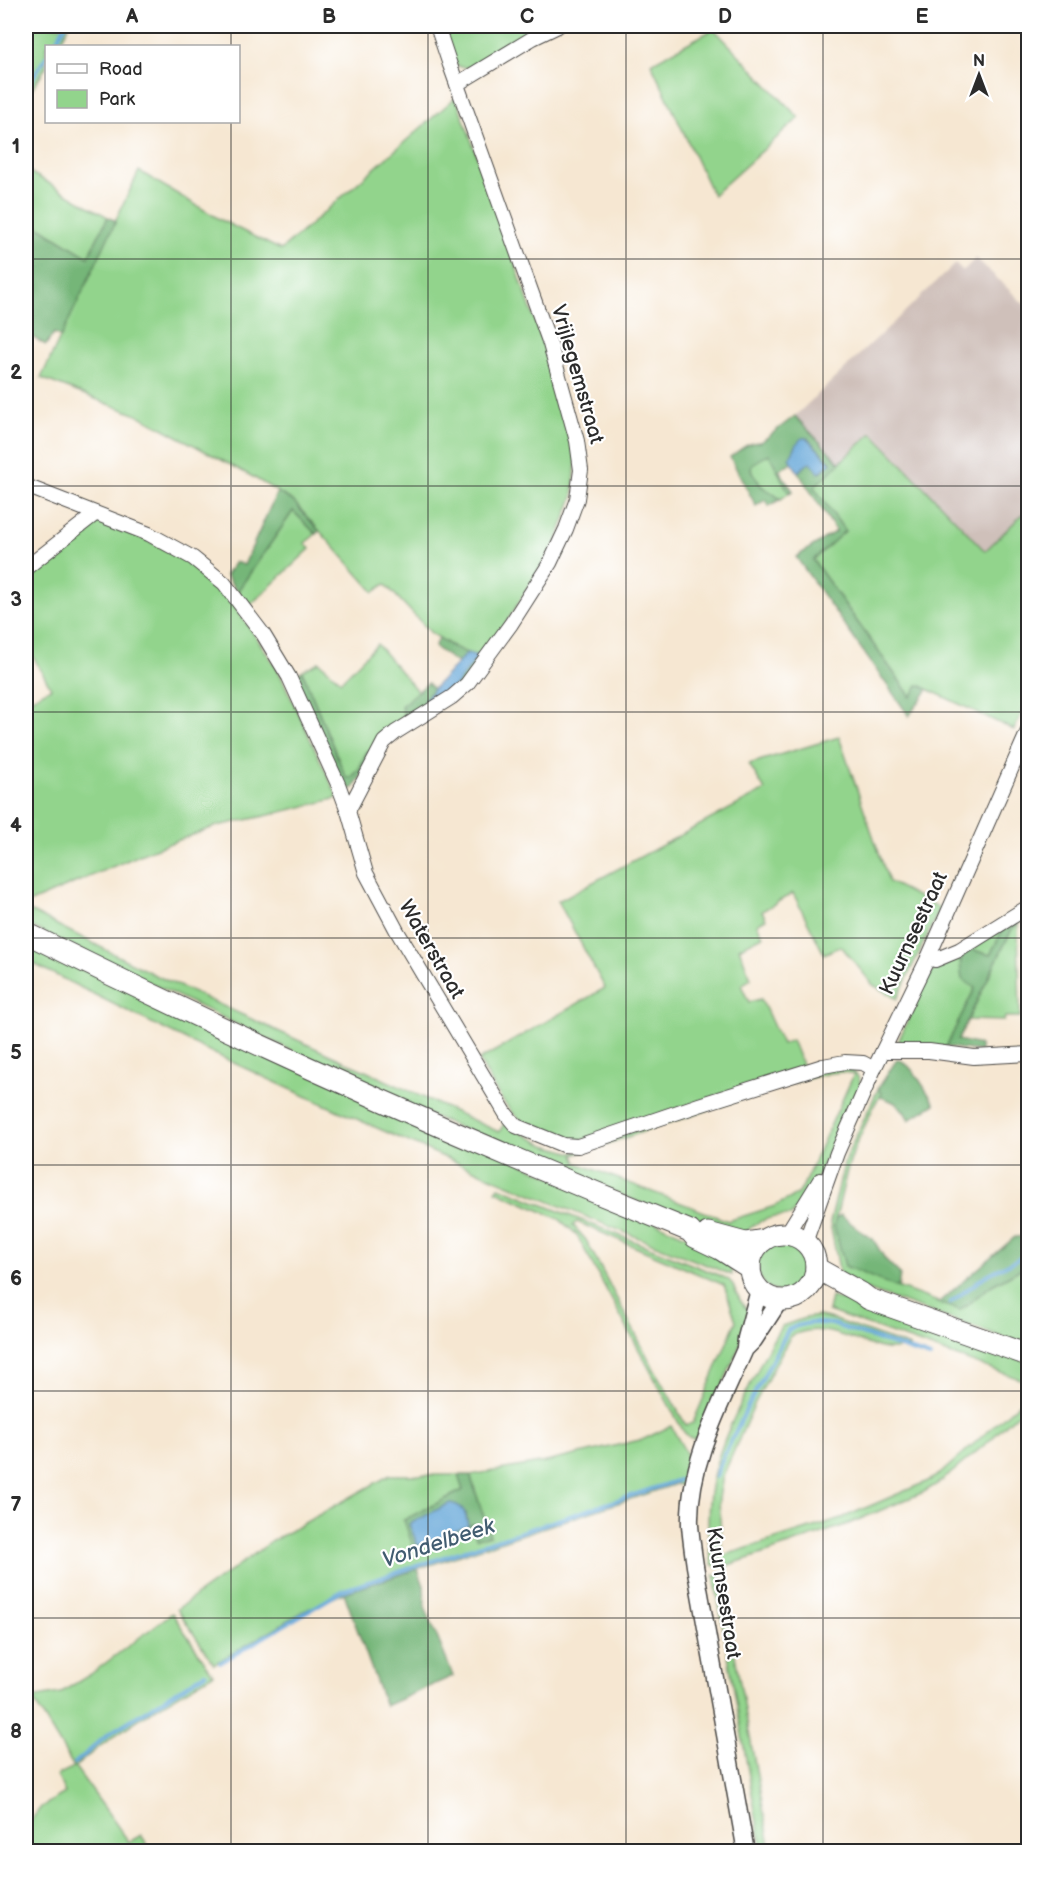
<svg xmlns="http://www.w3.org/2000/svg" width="1054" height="1877" viewBox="0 0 1054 1877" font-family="'Balsamiq Sans',sans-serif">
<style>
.industrial{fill:#cfc0ba}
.green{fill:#92d48c;stroke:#5e805c;stroke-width:1.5;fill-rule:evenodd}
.forest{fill:#75b678;stroke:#507052;stroke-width:1.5}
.water{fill:#63a6d8;stroke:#476882;stroke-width:1.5}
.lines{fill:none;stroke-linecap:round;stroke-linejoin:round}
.stream{stroke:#63a6d8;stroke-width:4}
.minor-casing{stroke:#494744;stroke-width:16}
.tertiary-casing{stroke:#494744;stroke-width:19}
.primary-casing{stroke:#494744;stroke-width:23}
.minor{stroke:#fff;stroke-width:14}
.tertiary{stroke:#fff;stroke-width:16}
.primary{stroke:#fff;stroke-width:21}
.grid{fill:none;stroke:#2b2b2b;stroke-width:1.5;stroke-opacity:0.55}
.labels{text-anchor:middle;stroke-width:4.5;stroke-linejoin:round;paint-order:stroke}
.street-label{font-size:21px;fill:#2b2b2b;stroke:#fff}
.water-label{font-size:22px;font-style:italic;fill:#415c70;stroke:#fff}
.neatline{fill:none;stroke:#2b2b2b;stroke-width:2}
.grid-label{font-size:20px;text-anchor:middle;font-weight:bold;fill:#2b2b2b}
</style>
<rect width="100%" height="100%" fill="#fff"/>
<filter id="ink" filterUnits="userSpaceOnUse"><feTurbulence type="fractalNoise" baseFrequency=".0167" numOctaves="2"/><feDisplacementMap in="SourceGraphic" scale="12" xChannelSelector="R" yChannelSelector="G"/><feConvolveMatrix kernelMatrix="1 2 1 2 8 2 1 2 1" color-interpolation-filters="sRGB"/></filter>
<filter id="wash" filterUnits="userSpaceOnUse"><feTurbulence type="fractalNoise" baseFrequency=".008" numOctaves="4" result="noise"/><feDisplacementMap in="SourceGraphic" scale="24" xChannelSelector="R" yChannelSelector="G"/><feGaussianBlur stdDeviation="1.35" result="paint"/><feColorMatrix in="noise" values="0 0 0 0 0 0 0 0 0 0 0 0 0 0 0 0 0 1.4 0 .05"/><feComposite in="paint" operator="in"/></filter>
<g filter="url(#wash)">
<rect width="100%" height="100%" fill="#f6e7d2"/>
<polygon class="industrial" points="976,258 1028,308 1028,509 986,552 873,434 840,463 795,416 955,264 963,271"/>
<g class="green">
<polygon points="26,26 69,26 58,46 46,46 46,67 26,98"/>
<polygon points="441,26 525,26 531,35 471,68 460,67 453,62"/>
<polygon points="714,29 799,118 713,195 651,63"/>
<polygon points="456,97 556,380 576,461 573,497 556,543 484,658 462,652 431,633 385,584 374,592 293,501 253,477 142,417 41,378 139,171 221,220 281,250"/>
<polygon points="26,170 108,217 88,257 26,219"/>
<polygon points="872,433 985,551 1028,509 1028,699 1014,730 919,685 911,697 813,560 845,531 813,487"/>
<polygon points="769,453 789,493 781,499 761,486 751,470 752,464"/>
<polygon points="293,511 316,534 305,543 310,549 248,607 237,592"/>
<polygon points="97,520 109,522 189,560 221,586 277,668 338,798 265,816 217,826 149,851 26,904 26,701 51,688 26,644 26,574"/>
<polygon points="377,644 418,692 401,706 406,721 374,754 367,751 359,769 352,777 346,778 302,671 319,662 341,681"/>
<path d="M839 737 889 882 940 908 897 999 873 985 841 946 824 954 793 893 762 911 766 919 757 924 763 936 739 948 751 979 741 985 749 1002 761 999 782 1044 792 1040 803 1067 577 1142C551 1136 522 1128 506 1105 495 1092 488 1075 479 1060L605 988 558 901 765 790 749 764Z"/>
<path d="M26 909 155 975 499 1132 504 1124 545 1145 573 1153 624 1134 828 1068 852 1069 858 1077 861 1084 811 1190 791 1216C772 1215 754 1221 742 1237L728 1236 677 1218 415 1109 26 924ZM843 1072 854 1074 801 1190 795 1196 775 1206 728 1221 577 1163 574 1155 779 1086 830 1073Z"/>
<polygon points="1018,923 1020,1017 1005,1017 1004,1021 968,1020 1012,929"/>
<polygon points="1004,927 990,955 970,949"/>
<path d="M26 944 706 1245 731 1263 732 1275C558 1207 386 1135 217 1055 153 1024 89 992 26 960Z"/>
<polygon points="964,953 960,959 962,978 975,988 946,1047 898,1047 898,1042 928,976 932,972"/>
<polygon points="878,1089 883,1093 876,1102 855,1147 847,1171 834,1226 845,1266 886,1283 960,1310 992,1285 1028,1265 1028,1346 865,1289 840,1274 830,1223 845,1160"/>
<path d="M499 1187 728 1279C738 1288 737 1303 749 1310L743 1338 701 1435 694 1439 689 1437 684 1432 676 1418 576 1234 559 1219 496 1191ZM577 1222 724 1285 736 1321 693 1423 686 1425 653 1367 586 1240 573 1225Z"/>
<circle cx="783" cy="1267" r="25"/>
<polygon points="831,1297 860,1304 1028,1362 1028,1382 828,1311"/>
<path d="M819 1316 829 1318 910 1347C902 1348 894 1350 886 1349 854 1344 821 1318 790 1337L755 1403 723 1476 719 1498 722 1556 842 1518 928 1481 940 1474 1026 1397 1028 1399V1404L989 1441 942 1481 924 1492 851 1523 769 1552 725 1566 716 1567 712 1564C699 1491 719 1446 751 1383 761 1364 769 1343 782 1326L805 1318Z"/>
<polygon points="671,1426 690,1460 684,1486 676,1484 344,1593 304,1611 214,1664 177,1609 274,1540 390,1475 458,1475 463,1490 404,1520 473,1523 490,1536 470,1475 546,1462 644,1439"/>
<polygon points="720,1574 771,1851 764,1851 758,1828 714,1575"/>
<path d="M172 1613 213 1674C165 1703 116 1730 75 1767L129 1842 141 1835 152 1851H135L133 1848 129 1852 26 1851V1827L41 1807 65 1793 57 1775 74 1767 32 1698 26 1701V1691L32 1698 60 1693 91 1674Z"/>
</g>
<g class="forest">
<polygon points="108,217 116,221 61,337 54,333 46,345 26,334 26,219 88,257"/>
<path d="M795 416 840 463 814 487 845 531 813 560 911 697 918 685 928 689 909 716 796 557 836 531 798 472 810 462 820 473 831 462 807 438 789 458 792 462 779 470 793 491 789 493 769 454 752 464 751 470 761 486 781 499 769 506 765 500 756 506 730 457C740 450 749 441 761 442Z"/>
<polygon points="277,492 293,501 319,531 316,534 293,511 237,592 226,575 235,562 244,565"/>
<polygon points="439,638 449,645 467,653 457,663 436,648 435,645"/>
<polygon points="478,656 484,658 464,683 406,721 401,706 428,683 433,689 424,701 462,677"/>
<polygon points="302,671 346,778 352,777 359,769 367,751 374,754 354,788 348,789 343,786 295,675"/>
<path d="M1022 917 1012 929 958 1040 980 1045V1051L946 1047 975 988 962 979C960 966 958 957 970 949L990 955 1004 927Z"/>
<path d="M897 1059C912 1062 926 1092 935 1104L909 1120C902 1106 895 1101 880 1097L882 1093 878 1089Z"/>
<polygon points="841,1215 863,1233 873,1239 885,1259 900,1274 898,1288 845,1266 834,1226 836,1218"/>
<polygon points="1028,1236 1028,1265 992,1285 960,1310 938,1303 1015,1237"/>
<polygon points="458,1475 470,1475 490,1536 476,1538 473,1524 468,1526 466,1513 409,1524 418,1546 413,1547 404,1520 463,1490"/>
<polygon points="418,1569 424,1586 425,1607 453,1676 385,1706 344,1593"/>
</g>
<g class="water">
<path d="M802 438H807L831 463 819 473 810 462 798 472 789 458C794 452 796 442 802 438Z"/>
<path d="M467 653 478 656C465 673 449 700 426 704L424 702 433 689Z"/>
<path d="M450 1503C464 1505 466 1513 468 1526L418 1546 409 1524Z"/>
</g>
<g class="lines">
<g class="stream">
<polyline points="53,46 65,26"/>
<polyline points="26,88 46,57"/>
<polyline points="950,1303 985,1276 1028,1254"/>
<path d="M716 1477 720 1464 748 1406 788 1330C803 1322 816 1322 832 1324L930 1357"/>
<polyline points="220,1663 344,1590 679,1480"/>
<polyline points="75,1763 110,1733 206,1673"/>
</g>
</g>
</g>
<g filter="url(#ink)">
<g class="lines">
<defs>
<g id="minor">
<polyline points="457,84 533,38 558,26"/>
<polyline points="26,486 149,534 193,558 224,583 263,634 289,677 338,784 348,811 366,873 397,931 506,1114 516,1126 563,1145 578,1146 699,1105 823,1066 845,1062 863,1063 874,1069"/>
<polyline points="26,568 95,514"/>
<polyline points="348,811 384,742 396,732 452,697 467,684 511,624 550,563 566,529 577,499 581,470 577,441 550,344 450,65 437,26"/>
<polyline points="928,958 935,960 959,950 1028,907"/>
<polyline points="883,1051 929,1051 974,1057 1028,1054"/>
<polyline points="786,1235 820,1180"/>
<polyline points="805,1243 837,1153 874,1069 928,958 1028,731"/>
</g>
<g id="tertiary">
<polyline points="745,1348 746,1338 759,1290"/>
<path d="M746 1852 695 1566C693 1552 691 1538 690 1525 688 1463 721 1404 745 1349L754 1340 780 1300"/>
</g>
<g id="primary">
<path d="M26 933C243 1041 464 1140 690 1231L695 1237 720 1249 750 1268"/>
<polyline points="708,1233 745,1243 764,1240"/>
<circle cx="783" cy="1267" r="33"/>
<polyline points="816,1268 861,1293 869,1299 1028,1355"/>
</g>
</defs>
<use href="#minor" class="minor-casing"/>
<use href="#tertiary" class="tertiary-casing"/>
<use href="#primary" class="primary-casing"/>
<use href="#minor" class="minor"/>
<use href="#tertiary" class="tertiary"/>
<use href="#primary" class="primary"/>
</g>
</g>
<path class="grid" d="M231 26V46M428 26V1852M626 26V1852M823 26V1852M231 122V1852M26 259H1028M26 486H1028M26 712H1028M26 938H1028M26 1165H1028M26 1391H1028M26 1618H1028"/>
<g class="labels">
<g class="street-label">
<text transform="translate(578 374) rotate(74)" y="7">Vrijlegemstraat</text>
<text transform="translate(913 933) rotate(-65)" y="7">Kuurnsestraat</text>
<text transform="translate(432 949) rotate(60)" y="7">Waterstraat</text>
<text transform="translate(724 1593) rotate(81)" y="7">Kuurnsestraat</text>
</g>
<g class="water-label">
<text transform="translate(438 1542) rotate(-18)" y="8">Vondelbeek</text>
</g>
</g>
<rect width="1054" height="1877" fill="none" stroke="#fff" stroke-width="66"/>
<rect x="45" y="45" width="195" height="78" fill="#ffffff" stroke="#aaaaaa" stroke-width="1.5"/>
<rect x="57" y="64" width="30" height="9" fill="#ffffff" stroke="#aaaaaa" stroke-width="1.5"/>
<text x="99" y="75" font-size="18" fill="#2b2b2b">Road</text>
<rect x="57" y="90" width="30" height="18" fill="#92d48c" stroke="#aaaaaa" stroke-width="1.5"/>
<text x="99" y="105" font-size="18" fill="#2b2b2b">Park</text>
<g transform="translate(979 75)" stroke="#ffffff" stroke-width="4.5" paint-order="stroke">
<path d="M0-4.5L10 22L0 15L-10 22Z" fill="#2b2b2b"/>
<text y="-9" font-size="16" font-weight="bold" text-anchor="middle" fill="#2b2b2b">N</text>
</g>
<rect x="33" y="33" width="988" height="1811" class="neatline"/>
<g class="grid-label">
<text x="132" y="23">A</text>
<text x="329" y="23">B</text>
<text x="527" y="23">C</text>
<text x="725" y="23">D</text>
<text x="922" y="23">E</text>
<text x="16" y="153">1</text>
<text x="16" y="379">2</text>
<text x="16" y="606">3</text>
<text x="16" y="832">4</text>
<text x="16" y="1059">5</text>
<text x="16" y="1285">6</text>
<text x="16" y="1511">7</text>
<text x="16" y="1738">8</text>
</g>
</svg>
